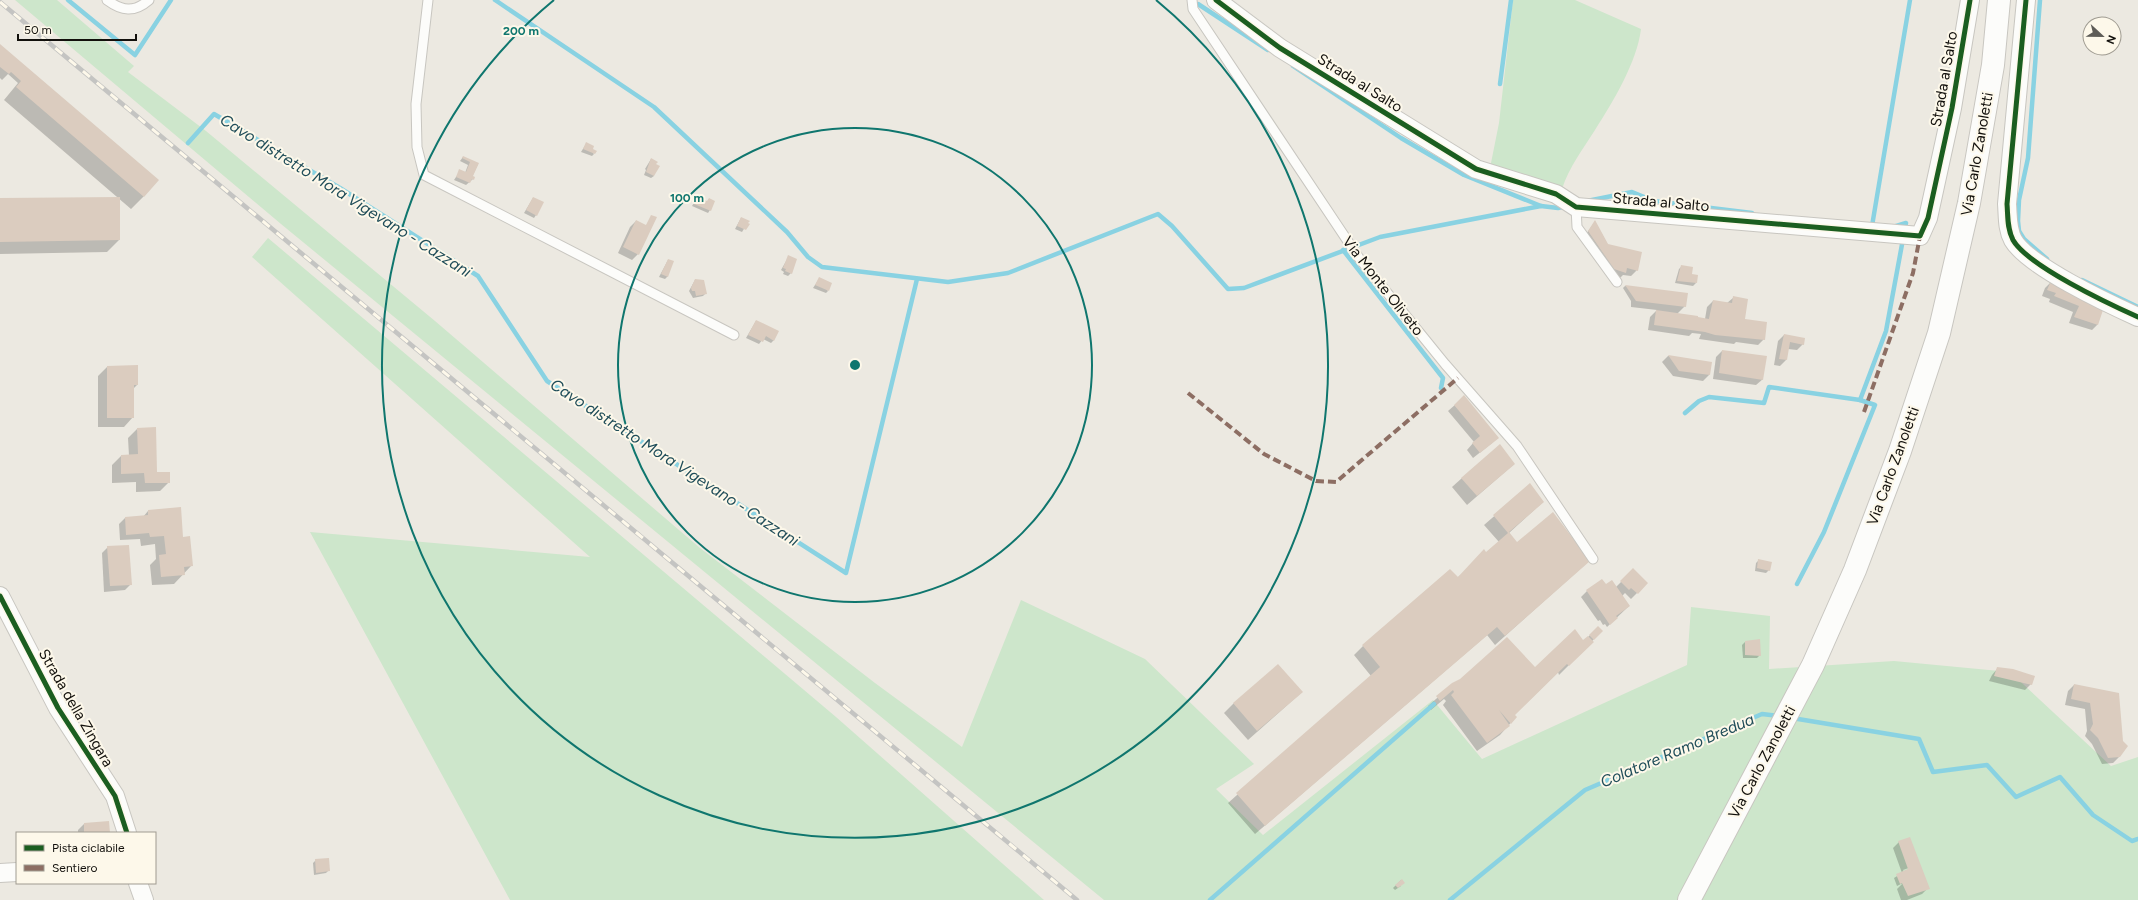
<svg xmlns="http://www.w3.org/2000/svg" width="2138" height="900" viewBox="0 0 2138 900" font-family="Figtree,sans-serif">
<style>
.green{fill:#cde6cb}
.shadow{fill:#0003;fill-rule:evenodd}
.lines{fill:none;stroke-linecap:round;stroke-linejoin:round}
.stream{stroke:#89d2e2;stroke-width:4.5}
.building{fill:#dbccbf}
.service-casing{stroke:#c8c6c0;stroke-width:11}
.minor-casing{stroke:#c8c6c0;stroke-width:20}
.secondary-casing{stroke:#c8c6c0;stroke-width:24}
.service{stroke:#fcfcfa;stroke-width:9}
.minor{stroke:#fcfcfa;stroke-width:18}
.secondary{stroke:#fcfcfa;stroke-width:22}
.rail-casing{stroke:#c4c4c2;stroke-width:4.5}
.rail{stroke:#fdf8ea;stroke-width:3;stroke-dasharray:9;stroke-linecap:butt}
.quiet{stroke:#8d6e63;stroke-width:4;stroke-dasharray:8 4;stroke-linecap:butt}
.cycleway-casing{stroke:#fdf8ea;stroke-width:8}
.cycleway{stroke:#1b5e20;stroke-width:5}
.ring{fill:none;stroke:#0f766e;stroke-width:2}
.labels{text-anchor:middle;stroke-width:4;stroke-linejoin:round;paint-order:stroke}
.street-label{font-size:15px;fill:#12100c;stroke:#fdf8ea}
.water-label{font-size:16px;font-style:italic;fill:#204d59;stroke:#fdf8ea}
.centre{fill:#0f766e;stroke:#fdf8ea;stroke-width:2}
.ring-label{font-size:12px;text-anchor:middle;font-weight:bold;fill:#0f766e;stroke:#fdf8ea;stroke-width:4;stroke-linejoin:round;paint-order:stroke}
</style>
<rect width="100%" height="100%" fill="#ece9e1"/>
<g class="green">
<polygon points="15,0 57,0 134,66 128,72 206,131 435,321 700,548 875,683 962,747 1021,600 1145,659 1254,764 1216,789 1263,835 1433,700 1482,759 1687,665 1691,607 1770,616 1769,669 1894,661 2010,672 2111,766 2138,757 2138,900 1104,900 281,224"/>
<path d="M1513 0H1575L1641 29C1637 62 1613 102 1595 130 1583 149 1569 167 1562 189L1490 168 1499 123Z"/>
<polygon points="268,238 836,717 1044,900 510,900 310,532 590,557 252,257"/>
</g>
<g class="shadow">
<polygon points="0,45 144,196 131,209 4,100 18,83 8,74 2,80 0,78"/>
<polygon points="586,144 594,154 592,156 581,152"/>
<polygon points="463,157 478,164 472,177 473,179 466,185 454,180 460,171 465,173 468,165 460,161"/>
<polygon points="651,159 654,176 651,178 644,175 646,170 645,169"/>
<polygon points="119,198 119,240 107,252 0,254 0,199"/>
<polygon points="533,198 536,215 534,218 524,213"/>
<polygon points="697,198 710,210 708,213 692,206"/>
<polygon points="652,216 638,254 632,260 618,253 630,227 636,221 646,226"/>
<polygon points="741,218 747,224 742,232 735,229"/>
<polygon points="1595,222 1608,245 1637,270 1631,276 1623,275 1619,279 1583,238"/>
<polygon points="789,256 791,273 788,276 783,274 784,272 781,270"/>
<polygon points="668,260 668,276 665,279 659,277"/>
<polygon points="1682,266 1696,283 1693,286 1675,283 1679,269"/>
<polygon points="819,279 828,291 826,293 813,288"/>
<polygon points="695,280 706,293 703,296 693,298 689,291"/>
<polygon points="2051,282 2095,298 2098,324 2092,330 2069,323 2073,312 2049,302 2050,299 2042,296 2045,288"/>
<polygon points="1625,286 1638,288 1685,306 1677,314 1697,320 1705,319 1707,307 1713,301 1727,303 1733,298 1744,320 1764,339 1758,345 1736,342 1734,344 1699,339 1701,334 1692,333 1689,336 1648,330 1650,317 1657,310 1631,307 1631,301 1623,288"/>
<polygon points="756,321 774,340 771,343 763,339 759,344 746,338"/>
<polygon points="1784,335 1803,344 1797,350 1788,349 1786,360 1780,366 1774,365 1778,341"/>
<polygon points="1722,351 1763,379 1756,385 1713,379 1716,357"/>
<polygon points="1668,356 1711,363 1709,375 1703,381 1673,376 1662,362"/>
<polygon points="107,367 137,385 133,389 133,417 124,427 98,427 98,376"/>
<polygon points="1464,397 1492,443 1473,458 1467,450 1474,442 1448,411"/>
<polygon points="137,429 156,473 169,482 160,491 136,492 136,482 112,483 112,465 121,456 129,456 128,438"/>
<polygon points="1514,464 1467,505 1452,487 1462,478"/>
<polygon points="1530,485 1543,502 1509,533 1517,544 1589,561 1495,645 1487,635 1255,834 1228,803 1371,676 1354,655 1363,646 1450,570 1457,578 1499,542 1484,525"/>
<polygon points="148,511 182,538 191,566 174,584 152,585 150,565 156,559 155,544 141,546 140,539 120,540 119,524 125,518 143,517"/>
<polygon points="108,547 131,584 125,590 104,592 102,553"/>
<polygon points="1759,560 1769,570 1766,573 1755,571 1756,563"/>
<polygon points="1633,570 1647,583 1631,599 1625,593 1622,596 1629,606 1607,627 1605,624 1603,625 1600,620 1598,621 1581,597 1587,591 1606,585 1616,587"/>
<polygon points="1598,627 1601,631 1587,647 1559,675 1558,672 1514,715 1516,717 1500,735 1477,751 1443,705 1446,701 1444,699 1431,710 1428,706 1453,684 1535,669 1583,642"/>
<polygon points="1745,642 1760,655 1757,658 1743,658 1742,645"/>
<polygon points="1998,668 2031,684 2025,690 1989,681 1992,675"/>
<polygon points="2074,685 2118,694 2119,757 2113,763 2102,764 2092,744 2085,736 2087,731 2085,709 2065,705 2068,691"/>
<polygon points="1302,692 1248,740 1224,713 1234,703"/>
<polygon points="84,824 109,833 78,833 78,830"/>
<path d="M1899 842 1928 888 1922 894 1907 900H1901L1897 889 1903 883 1897 886 1894 878 1902 873 1893 848ZM1914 866 1904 872 1903 870Z"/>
<polygon points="316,860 329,870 326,873 314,875 313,863"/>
<polygon points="1401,880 1401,886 1395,890 1393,888"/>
</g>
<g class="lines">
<g class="stream">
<polyline points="68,0 135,55 171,0"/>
<polyline points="495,0 654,107 787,232 808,257 822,267 948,282 1008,273 1158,214 1172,226 1228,289 1244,288 1380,237 1541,206"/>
<polyline points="2040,0 2028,158 2019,200 2018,221 2019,231 2024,239 2047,259"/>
<polyline points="1198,4 1268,50"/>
<polyline points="1293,66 1401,138 1464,175 1541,206 1558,208 1566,206"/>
<polyline points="1500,84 1511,0"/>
<polyline points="188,143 214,114 340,188 478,276 547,381 846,573 917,279"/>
<polyline points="1587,201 1632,192 1654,201 1752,213"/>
<polyline points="1872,226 1910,0"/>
<polyline points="1893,227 1906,223 1904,232"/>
<polyline points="1343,250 1443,378 1441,388"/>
<polyline points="2082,280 2138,307"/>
<polyline points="1685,413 1699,401 1709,397 1764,403 1769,387 1860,400"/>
<polyline points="1797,584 1824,532 1875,405 1860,400 1886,331 1903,239"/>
<polyline points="1792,718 1919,739 1933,772 1987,765 2016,797 2060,777 2093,815 2132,841 2138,839"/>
<polyline points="1210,900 1434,704"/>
<polyline points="1450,900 1585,790 1762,714 1779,716"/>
</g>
</g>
<g class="building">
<polygon points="0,44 159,180 144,197 16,87 21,81 11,72 9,74 0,67"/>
<polygon points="586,142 594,146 593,149 597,151 595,154 583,149"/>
<polygon points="463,156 479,163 473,176 475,177 474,180 472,179 470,183 456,177 459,169 466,172 470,162 462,158"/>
<polygon points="651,158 658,162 656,164 660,166 654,176 646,172"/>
<polygon points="120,197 120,240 0,242 0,198"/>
<polygon points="533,197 544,202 537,216 526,210"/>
<polygon points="697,197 707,201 709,198 715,201 711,211 694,204"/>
<polygon points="651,215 657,217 639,255 623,247 636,220 646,225"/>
<polygon points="741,217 750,221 748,223 750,224 746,230 737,226"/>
<polygon points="1595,220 1608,244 1642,252 1638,271 1627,268 1626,273 1614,269 1588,231"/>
<polygon points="788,255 797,259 792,274 785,271 786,269 783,268"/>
<polygon points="668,259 674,261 668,277 661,274"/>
<polygon points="1681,265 1693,267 1692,274 1698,275 1697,283 1677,281"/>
<polygon points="819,277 832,283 829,291 815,285"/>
<polygon points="695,279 704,280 707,294 696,296 695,291 692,291 691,288"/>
<polygon points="2051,281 2105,304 2098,325 2074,317 2079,306 2054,296 2056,293 2047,290"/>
<polygon points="1625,285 1688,293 1686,307 1636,301"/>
<polygon points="1733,296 1748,299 1745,319 1767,322 1765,340 1715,335 1705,332 1654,325 1656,310 1698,316 1698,317 1709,319 1708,323 1713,300 1732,303"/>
<polygon points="756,320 779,331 774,341 766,336 763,342 748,335"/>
<polygon points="1784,334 1805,338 1804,345 1790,342 1787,360 1779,359"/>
<polygon points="1722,350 1767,356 1763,380 1719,373"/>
<polygon points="1668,355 1712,362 1710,375 1679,371"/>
<polygon points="138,365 138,385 134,385 134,418 107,418 107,366"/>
<polygon points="1464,395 1499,438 1480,453 1472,443 1480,436 1454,405"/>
<polygon points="156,427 157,472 170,472 170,483 145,483 144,473 121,474 121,455 138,454 137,428"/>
<polygon points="1500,444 1515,464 1477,496 1461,478"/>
<polygon points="1530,483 1544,502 1509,532 1517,542 1553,512 1590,561 1505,636 1497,627 1265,826 1236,793 1380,667 1362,645 1450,569 1458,577 1484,549 1486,552 1508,533 1493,515"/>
<polygon points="181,507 183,537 190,536 193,566 184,567 185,575 161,577 159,555 166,554 164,536 150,537 149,533 126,535 125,517 148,515 148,510"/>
<polygon points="129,545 132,585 110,586 107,546"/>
<polygon points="1758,559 1772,562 1770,571 1757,568"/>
<polygon points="1633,568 1648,583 1638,594 1631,588 1629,590 1620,581"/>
<polygon points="1602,579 1606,584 1612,580 1630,606 1616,616 1618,618 1610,625 1586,590"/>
<polygon points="1598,626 1603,631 1594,640 1589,635"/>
<polygon points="1575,629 1583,640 1588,636 1594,642 1569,666 1567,664 1515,715 1517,717 1511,724 1499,710 1510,726 1487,743 1451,695 1454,692 1453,690 1440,701 1436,696 1452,683 1460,679 1507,637 1535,667"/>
<polygon points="1760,639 1761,656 1745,655 1745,641"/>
<polygon points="1278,664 1303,692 1257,731 1233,703"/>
<polygon points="1997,667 2013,669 2035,676 2032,685 1994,676"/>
<polygon points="2074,684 2119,693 2123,741 2128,746 2120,757 2108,758 2098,738 2090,730 2093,724 2090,703 2071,699"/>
<polygon points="109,821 110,833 84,833 84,823"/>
<polygon points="1910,837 1930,889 1908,896 1902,883 1900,884 1896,874 1908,869 1898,841"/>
<polygon points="329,858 330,871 316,873 315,859"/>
<polygon points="1402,879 1405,883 1398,888 1395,885"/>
</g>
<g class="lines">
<defs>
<g id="service">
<path d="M107 0C122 11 134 13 149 0"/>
<polyline points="428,0 416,104 417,147 424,175 734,335"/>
<polyline points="1192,0 1193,9 1359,258 1445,364 1517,446 1593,559"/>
<polyline points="1576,207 1577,227 1617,282"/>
</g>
<g id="minor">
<polyline points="1216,0 1280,48 1476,169 1556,194 1576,207 1920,236 1928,218 1952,108 1970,0"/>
<path d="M2026 0 2007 204C2008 216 2007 229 2013 240 2028 266 2109 304 2138 317"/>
<polyline points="0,596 58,708 115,796 127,833"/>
<polyline points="0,873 17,872"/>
<polyline points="138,883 144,900"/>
</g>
<polyline id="secondary" points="1689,900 1813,665 1855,570 1900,451 1939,333 1969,203 1993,65 1999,0"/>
</defs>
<use href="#service" class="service-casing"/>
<use href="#minor" class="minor-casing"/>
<use href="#secondary" class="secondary-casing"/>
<use href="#service" class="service"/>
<use href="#minor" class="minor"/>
<use href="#secondary" class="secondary"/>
<defs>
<polyline id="rail" points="0,2 1077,900"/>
</defs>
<use href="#rail" class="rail-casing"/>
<use href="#rail" class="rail"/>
<g class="quiet">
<polyline points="1188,393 1264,454 1316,481 1336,482 1458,378"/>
<polyline points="1864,412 1913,273 1920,236"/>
</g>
<defs>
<g id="cycleway">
<polyline points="1216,0 1280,48 1476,169 1556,194 1576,207 1920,236 1928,218 1952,108 1970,0"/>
<path d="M2026 0 2007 204C2008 216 2007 229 2013 240 2028 266 2109 304 2138 317"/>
<polyline points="0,596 58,708 115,796 127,833"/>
</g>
</defs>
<use href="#cycleway" class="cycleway-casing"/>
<use href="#cycleway" class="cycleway"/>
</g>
<g class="ring">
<circle cx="855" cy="365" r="237"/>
<path d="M1156 0A473 473 0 1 1 554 0"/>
</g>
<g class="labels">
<g class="street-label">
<text transform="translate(1944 79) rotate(-80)" y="5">Strada al Salto</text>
<text transform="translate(1360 83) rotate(32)" y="5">Strada al Salto</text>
<text transform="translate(1977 154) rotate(-80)" y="5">Via Carlo Zanoletti</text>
<text transform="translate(1661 202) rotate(5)" y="5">Strada al Salto</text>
<text transform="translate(1383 286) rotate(52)" y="5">Via Monte Oliveto</text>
<text transform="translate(1893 466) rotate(-70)" y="5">Via Carlo Zanoletti</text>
<text transform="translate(76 708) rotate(60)" y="5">Strada della Zingara</text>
<text transform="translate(1762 762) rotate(-62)" y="5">Via Carlo Zanoletti</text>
</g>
<g class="water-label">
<text transform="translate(346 195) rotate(32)" y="6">Cavo distretto Mora Vigevano - Cazzani</text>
<text transform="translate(675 462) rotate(33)" y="6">Cavo distretto Mora Vigevano - Cazzani</text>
<text transform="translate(1677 750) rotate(-23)" y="6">Colatore Ramo Bredua</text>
</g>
</g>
<circle cx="855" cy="365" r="6" class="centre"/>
<g class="ring-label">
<text x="521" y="35">200 m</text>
<text x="687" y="202">100 m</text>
</g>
<rect x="16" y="832" width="140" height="52" fill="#fdf8ea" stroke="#9f9b91"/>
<rect x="24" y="845" width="20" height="6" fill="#1b5e20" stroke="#9f9b91"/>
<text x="52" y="852" font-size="12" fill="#12100c">Pista ciclabile</text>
<rect x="24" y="865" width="20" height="6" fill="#8d6e63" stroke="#9f9b91"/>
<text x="52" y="872" font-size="12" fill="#12100c">Sentiero</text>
<g transform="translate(2102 36) rotate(112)"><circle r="19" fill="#fdf8ea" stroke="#9f9b91"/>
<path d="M0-3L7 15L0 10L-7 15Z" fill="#5e5c57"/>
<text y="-6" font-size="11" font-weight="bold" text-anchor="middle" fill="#12100c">N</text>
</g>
<path d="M18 34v6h118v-6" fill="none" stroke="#12100c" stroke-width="2"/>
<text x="24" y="34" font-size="12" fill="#12100c" stroke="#fdf8ea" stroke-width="3" paint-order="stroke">50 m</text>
</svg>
